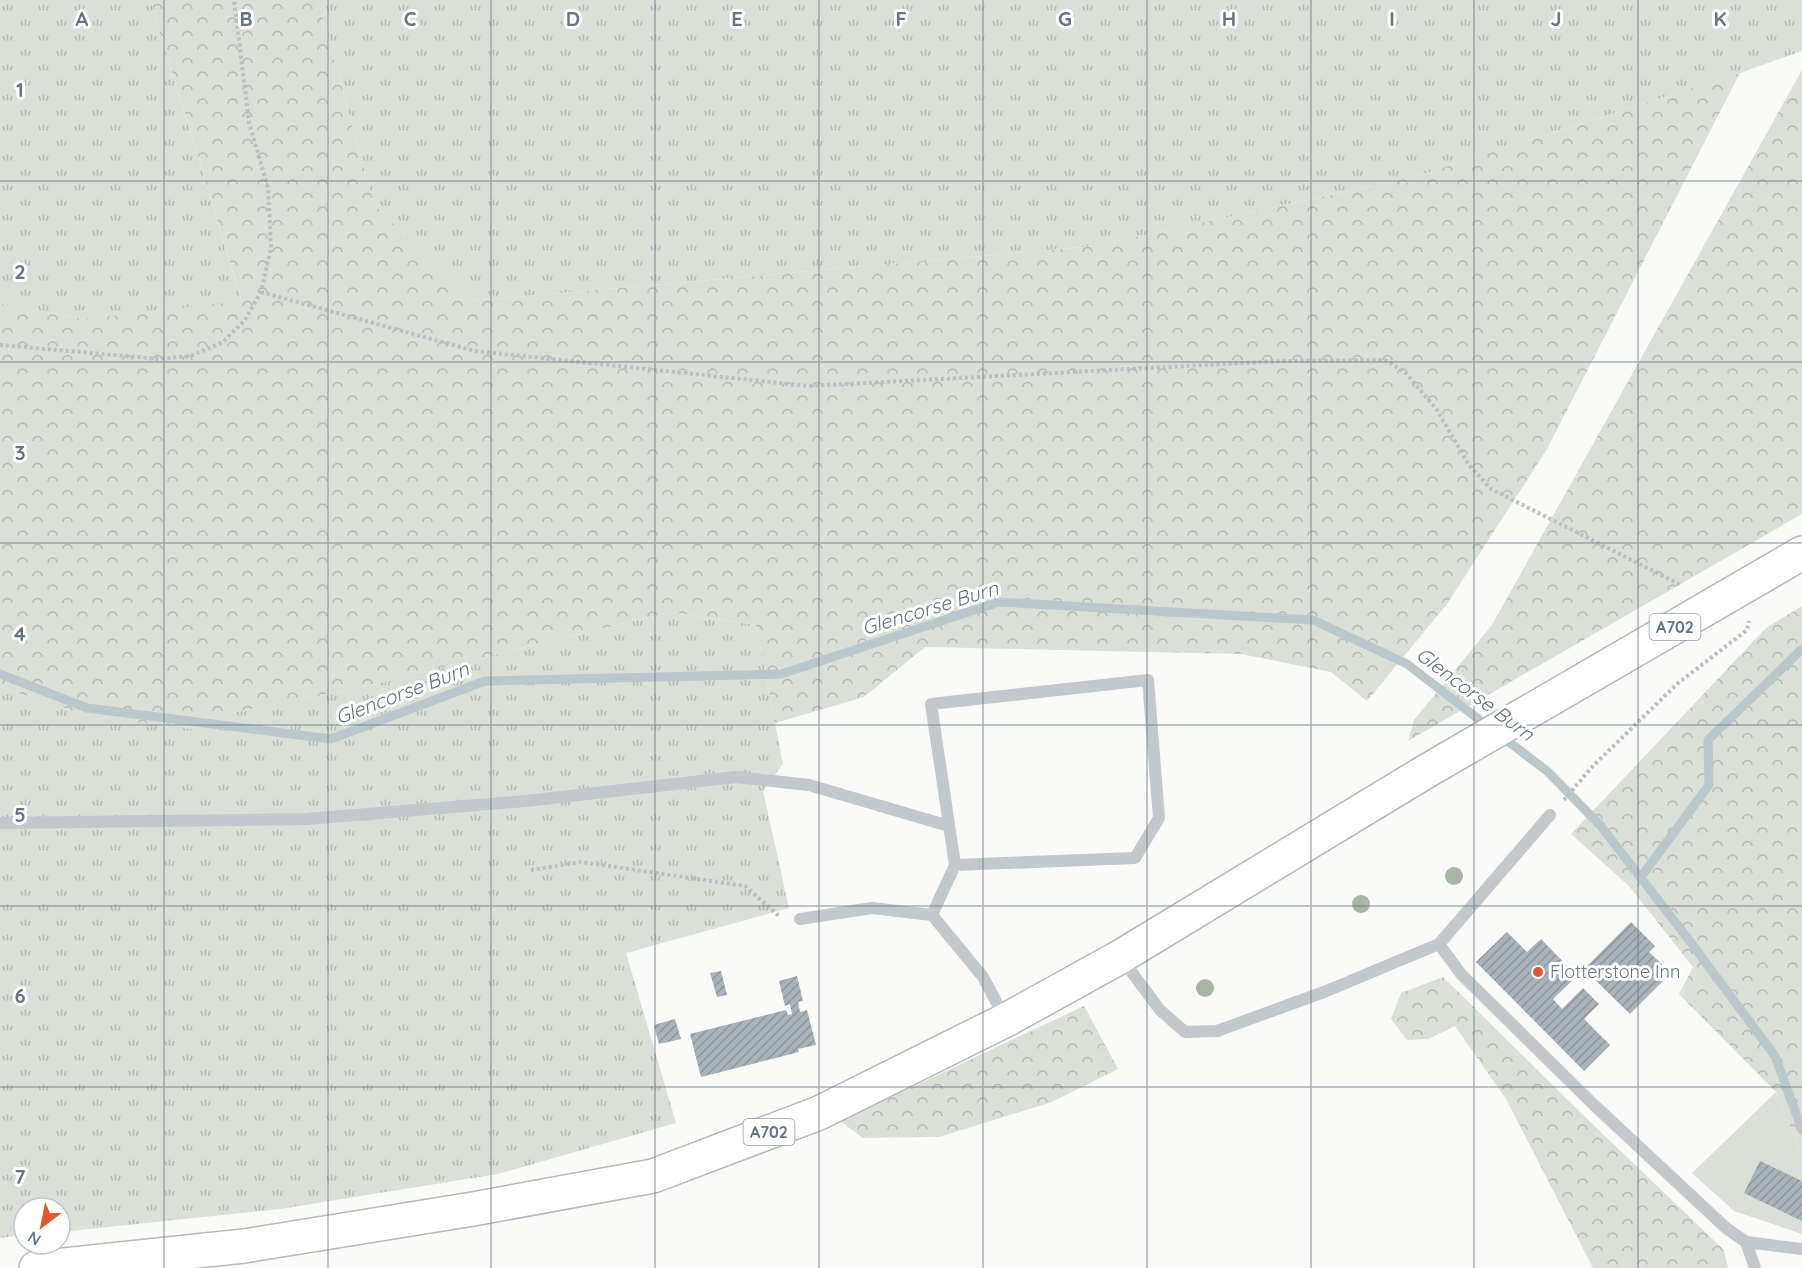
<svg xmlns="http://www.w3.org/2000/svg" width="1802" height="1268" viewBox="0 0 1802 1268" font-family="Quicksand,sans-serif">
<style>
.grass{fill:url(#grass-tufts)}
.forest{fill:url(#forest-crowns)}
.garden{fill:#dadfd7}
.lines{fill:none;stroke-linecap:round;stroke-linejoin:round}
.stream{stroke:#bbc7cb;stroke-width:9}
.building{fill:url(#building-hatch)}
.trunk-casing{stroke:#b4b9bd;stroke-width:36}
.path{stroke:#bbbfc2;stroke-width:4;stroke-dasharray:3 3;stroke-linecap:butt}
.service{stroke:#c3c8cc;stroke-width:12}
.trunk{stroke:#fff;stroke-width:33}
.tree{fill:#aab4a7}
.grid{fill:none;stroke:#657683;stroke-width:1.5;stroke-opacity:0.55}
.poi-dot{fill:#e4572e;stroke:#fff;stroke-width:2}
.labels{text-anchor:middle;stroke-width:6;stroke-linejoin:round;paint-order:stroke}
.shield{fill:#fff;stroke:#939fa8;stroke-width:1.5}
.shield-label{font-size:16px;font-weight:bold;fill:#657683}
.poi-label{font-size:18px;fill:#657683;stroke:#fff;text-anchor:start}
.water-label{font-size:20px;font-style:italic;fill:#60757c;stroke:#fff}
.grid-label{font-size:20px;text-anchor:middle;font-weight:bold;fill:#657683;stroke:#fff;stroke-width:6;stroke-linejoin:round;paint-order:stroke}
</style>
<defs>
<pattern id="grass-tufts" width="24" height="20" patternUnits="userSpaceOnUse" patternTransform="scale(1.5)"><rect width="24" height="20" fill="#dadfd7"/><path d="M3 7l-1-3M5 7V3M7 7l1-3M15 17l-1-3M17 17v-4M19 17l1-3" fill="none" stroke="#b4b9b4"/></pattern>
<pattern id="forest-crowns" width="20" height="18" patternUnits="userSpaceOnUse" patternTransform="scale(1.5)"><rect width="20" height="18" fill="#dadfd7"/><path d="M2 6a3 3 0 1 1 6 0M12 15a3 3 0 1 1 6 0" fill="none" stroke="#b4b9b4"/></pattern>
<pattern id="building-hatch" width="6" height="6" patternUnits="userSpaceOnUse" patternTransform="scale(1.5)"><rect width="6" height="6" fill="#aab3b9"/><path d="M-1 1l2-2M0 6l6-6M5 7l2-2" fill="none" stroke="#8e969c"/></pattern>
</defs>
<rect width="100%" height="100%" fill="#fafaf8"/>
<g class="grass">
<polygon points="0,0 150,0 242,302 85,319 0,304"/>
<polygon points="318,0 1802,0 1802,51 1740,73 1414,177 1094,246 471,301 374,204"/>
<polygon points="670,612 756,625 783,764 763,791 789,908 626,953 676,1123 498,1174 280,1209 60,1232 60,1208 24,1208 24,1235 0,1238 0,687 88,716 221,715 354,689"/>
</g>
<g class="forest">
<polygon points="150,0 318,0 374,204 471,301 1094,246 1414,177 1740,73 1547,449 1447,604 1367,701 1331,672 1241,654 925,647 864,697 775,723 756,625 670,612 354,689 221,715 213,732 88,716 0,687 0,304 85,319 242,301"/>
<polygon points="1802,70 1802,514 1408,741 1414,720 1492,625"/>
<polygon points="1802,606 1802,1156 1776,1092 1679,994 1693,967 1629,886 1571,834 1766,628"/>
<polygon points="1443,977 1582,1114 1724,1250 1728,1268 1593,1268 1506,1099 1455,1026 1428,1039 1407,1040 1391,1019 1401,993"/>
<polygon points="1084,1006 1118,1069 1052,1102 939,1137 863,1138 840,1121"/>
</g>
<polygon class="garden" points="1776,1092 1802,1156 1802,1234 1734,1211 1692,1173"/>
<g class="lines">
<g class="stream">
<polyline points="0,674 87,708 331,739 485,681 781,674 999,602 1313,620 1407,664 1490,728"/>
<polyline points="1501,736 1547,771 1600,825 1689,940 1775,1056 1802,1130"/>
<polyline points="1641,877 1709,785 1708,740 1802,649"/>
</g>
</g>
<g class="building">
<polygon points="1631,922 1655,946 1649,952 1671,973 1630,1014 1584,969"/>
<polygon points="1507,932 1527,952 1541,939 1577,976 1553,999 1562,1009 1583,988 1599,1004 1584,1019 1610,1045 1584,1071 1476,962"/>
<polygon points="721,971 727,995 717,997 710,973"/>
<polygon points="797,976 803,1001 798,1002 800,1012 807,1010 816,1045 798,1049 799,1052 701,1077 690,1034 786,1010 788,1015 792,1014 790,1004 785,1006 779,981"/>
<polygon points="675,1019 681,1039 659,1044 654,1025"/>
<polygon points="1760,1161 1802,1181 1802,1221 1744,1193"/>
</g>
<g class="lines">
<defs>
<polyline id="trunk" points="36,1268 244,1246 473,1209 653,1176 819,1113 1006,1020 1120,957 1425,772 1802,553"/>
</defs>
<use href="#trunk" class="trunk-casing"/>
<g class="path">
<polyline points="261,292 475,351 808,386 1281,361 1385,360 1405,372 1437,410 1469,465 1491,489 1681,585"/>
<polyline points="0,345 159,359 191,356 223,342 245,320 261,292 271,248 268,188 249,122 234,0"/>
<polyline points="1564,800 1591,768 1677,684 1747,630 1749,621"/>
<polyline points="531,870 581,862 745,886 779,916"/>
</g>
<g class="service">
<polyline points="0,823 307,819 526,801 736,777 809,785 949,826"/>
<polyline points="932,915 955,865 931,704 1148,680 1159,818 1135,858 955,865"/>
<polyline points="800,919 872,908 932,915 983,977 1006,1020"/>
<polyline points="1439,944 1461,974 1594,1105 1726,1228 1746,1242 1802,1249"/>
<polyline points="1121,958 1160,1010 1185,1032 1217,1031 1324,992 1439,944 1550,815"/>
<polyline points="1746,1242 1755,1268"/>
</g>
<use href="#trunk" class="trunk"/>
</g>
<g class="tree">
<circle cx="1454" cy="876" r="9"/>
<circle cx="1361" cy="904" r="9"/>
<circle cx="1205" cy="988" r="9"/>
</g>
<path class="grid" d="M164 0V1268M328 0V1268M491 0V1268M655 0V1268M819 0V1268M983 0V1268M1147 0V1268M1311 0V1268M1474 0V1268M1638 0V1268M0 181H1802M0 362H1802M0 543H1802M0 725H1802M0 906H1802M0 1087H1802"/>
<circle class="poi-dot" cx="1538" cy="972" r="6"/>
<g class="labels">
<g class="shield">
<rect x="1649.5" y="614" width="51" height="26" rx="4.5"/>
<rect x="743.5" y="1119" width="51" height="26" rx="4.5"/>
</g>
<g class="shield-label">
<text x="1675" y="633">A702</text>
<text x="769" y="1138">A702</text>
</g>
<g class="poi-label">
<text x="1550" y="978">Flotterstone Inn</text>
</g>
<g class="water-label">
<text transform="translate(930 608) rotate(-17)" y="7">Glencorse Burn</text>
<text transform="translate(402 693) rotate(-21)" y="7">Glencorse Burn</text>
<text transform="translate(1475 694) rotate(37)" y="7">Glencorse Burn</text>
</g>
</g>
<g class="grid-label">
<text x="82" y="26">A</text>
<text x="246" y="26">B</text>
<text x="410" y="26">C</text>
<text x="573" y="26">D</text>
<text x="737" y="26">E</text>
<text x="901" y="26">F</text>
<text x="1065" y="26">G</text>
<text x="1229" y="26">H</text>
<text x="1392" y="26">I</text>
<text x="1556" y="26">J</text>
<text x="1720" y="26">K</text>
<text x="20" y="97">1</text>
<text x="20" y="279">2</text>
<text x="20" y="460">3</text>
<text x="20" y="641">4</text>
<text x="20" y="822">5</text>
<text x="20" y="1003">6</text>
<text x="20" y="1184">7</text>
</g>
<g transform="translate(42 1226) rotate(212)"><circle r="28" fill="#ffffff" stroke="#c1c8cd" stroke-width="1.5"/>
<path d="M0-4.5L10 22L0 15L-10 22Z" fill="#e4572e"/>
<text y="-9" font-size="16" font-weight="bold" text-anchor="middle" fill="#657683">N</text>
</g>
</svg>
